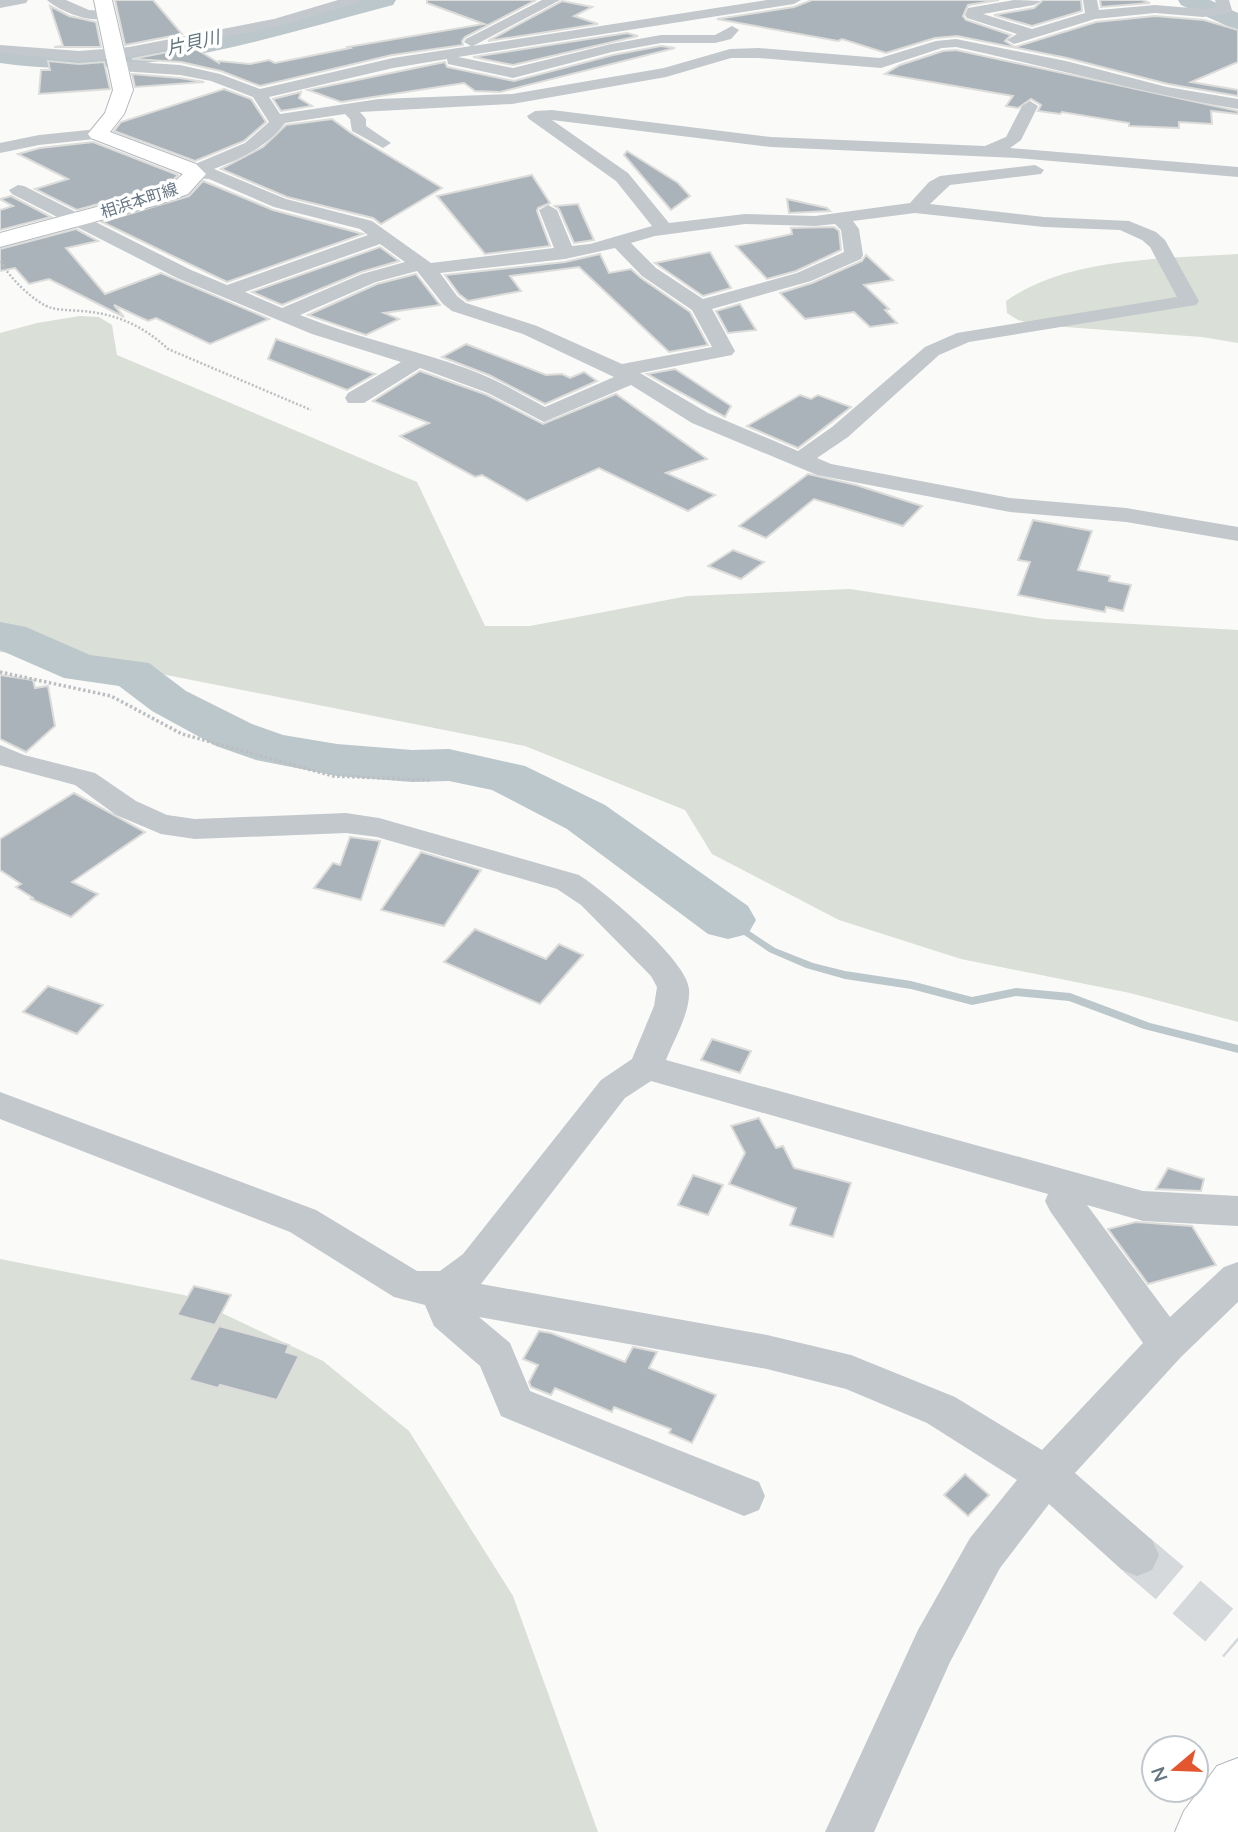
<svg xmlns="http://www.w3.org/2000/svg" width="1238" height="1832" viewBox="0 0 1238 1832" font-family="Mulish,'Noto Sans JP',sans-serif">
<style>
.green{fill:#dadfd7}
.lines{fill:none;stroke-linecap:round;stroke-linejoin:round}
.stream{fill:#bbc7cb;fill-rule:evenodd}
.river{fill:#bbc7cb;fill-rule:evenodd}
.building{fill:#aab3b9;stroke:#dcdcda;stroke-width:2}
.minor-tunnel{stroke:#d5d9db;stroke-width:43;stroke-dasharray:43 22;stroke-linecap:butt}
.secondary-casing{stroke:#b3babf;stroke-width:2}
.motorway-casing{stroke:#b4b9bd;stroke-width:2}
.path-far1{stroke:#bbbfc2;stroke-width:2.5;stroke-dasharray:2 2;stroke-linecap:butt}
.path{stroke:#bbbfc2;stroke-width:3.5;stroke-dasharray:2.5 2.5;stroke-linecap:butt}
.minor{fill:#c3c8cc;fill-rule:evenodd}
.secondary{fill:#fff;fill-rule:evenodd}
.motorway{fill:#fff;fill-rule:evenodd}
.labels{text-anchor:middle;stroke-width:7;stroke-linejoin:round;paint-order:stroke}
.far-street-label{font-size:16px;fill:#657683;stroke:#fff}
.far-water-label{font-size:18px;font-style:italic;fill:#60757c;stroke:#fff}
</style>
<rect width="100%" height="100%" fill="#fafaf8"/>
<g class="green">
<path d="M1238 254V343L1202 337 1038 325 1018 320 1007 313 1006 301C1068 257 1164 259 1238 254Z"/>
<polygon points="80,316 99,317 112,325 117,355 417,482 485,626 530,626 688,596 850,589 1045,619 1238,630 1238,1022 1130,993 961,959 839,920 712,854 685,810 525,746 91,660 0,652 0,333 37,323"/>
<polygon points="0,1259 184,1295 323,1361 409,1431 513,1596 598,1832 0,1832"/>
</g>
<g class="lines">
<polygon class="stream" points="728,917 775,948 813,963 845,971 911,981 972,997 1016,988 1070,993 1150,1023 1238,1045 1238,1053 1144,1029 1069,1001 1016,996 972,1005 911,989 845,979 806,968 769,952 725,922 723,920 725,918"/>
<g class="river">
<path d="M355 0H396L393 5C264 39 134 83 0 63V47C122 65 237 30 355 0Z"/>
<polygon points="1178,0 1210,0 1238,13 1238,31 1181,5"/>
<polygon points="0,622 26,627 90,655 149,663 186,691 252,724 283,735 337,744 412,750 449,749 525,766 605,805 748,906 756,920 748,934 728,939 708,934 567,829 492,790 449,781 412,782 337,776 256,760 216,746 152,711 119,686 64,678 0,650"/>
</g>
</g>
<g class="building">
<polygon points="115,0 153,0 182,34 125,45"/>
<polygon points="427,0 536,0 465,37 462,41 463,45 392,55 260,86 221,71 181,62 132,59 193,47 219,63 219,61 250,64 269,60 275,63 350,48 348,47 484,24 427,3"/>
<polygon points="812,0 999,0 968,5 963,16 966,20 1011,35 1005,41 1015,47 1096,22 1155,16 1204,20 1238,30 1238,62 1191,82 1238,90 1238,96 1168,84 1067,58 957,36 935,38 886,53 842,39 838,41 717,19 794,7"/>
<polygon points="1043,0 1081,0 1082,11 1032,26 994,15 1034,8"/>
<polygon points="1100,0 1142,0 1150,3 1101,7"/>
<polygon points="562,1 592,7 574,16 598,24 488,41"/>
<polygon points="50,6 69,16 96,22 101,47 54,47 63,46"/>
<polygon points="627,33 638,36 513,65 473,57"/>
<polygon points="661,46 675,48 500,92 475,91 464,83 341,102 308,90 445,62 447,67 514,81 613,55"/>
<polygon points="956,50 1238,111 1238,114 1211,111 1212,124 1179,122 1179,128 1129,126 1129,123 1062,112 1060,114 1038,111 1041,105 1031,99 1018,108 1006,106 1013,96 885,74 900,65 943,51"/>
<polygon points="48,61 79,64 104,62 110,89 39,94 41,70 50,70"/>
<polygon points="132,74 180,78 204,82 135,87"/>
<polygon points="224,89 251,99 266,122 244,141 195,161 114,131 121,122"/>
<polygon points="301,92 299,98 312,106 281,111 273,99"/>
<polygon points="332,119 351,133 442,188 381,224 373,218 287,197 221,169 263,147 286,125"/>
<polygon points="93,142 178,175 171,182 140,192 77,210 35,189 68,179 18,154 40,148"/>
<polygon points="627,151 678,183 690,196 671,210 624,155"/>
<polygon points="532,175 550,203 538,208 537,211 550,246 485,254 437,196"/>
<polygon points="203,181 273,210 363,234 227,282 102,222 189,196"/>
<polygon points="11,196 51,217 0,230 0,210 13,206 0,199"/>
<polygon points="787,199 827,208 830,211 789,213"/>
<polygon points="578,204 584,218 594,240 574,243 559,209 555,206"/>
<polygon points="834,227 839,231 841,250 796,271 767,279 736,246 792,234 791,228"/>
<polygon points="76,229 98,241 66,248 105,294 161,273 269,319 210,344 156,318 148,321 114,305 124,317 49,279 29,284 15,268 0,271 0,249"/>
<polygon points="380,247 399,261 361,272 282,305 252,292"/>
<polygon points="710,252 731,288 703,296 655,263"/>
<polygon points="600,254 609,273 631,269 641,278 690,312 708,345 669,352 579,267 510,276 521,291 468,301 459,294 445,275 565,262"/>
<polygon points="866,255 893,280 864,285 889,309 885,310 897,323 870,327 854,312 805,319 780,293 812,283 862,261"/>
<polygon points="416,274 440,305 384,313 399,319 366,335 308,315 377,284"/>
<polygon points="740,304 756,330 728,333 716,311"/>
<polygon points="276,339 375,374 347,390 268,359"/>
<polygon points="466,344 546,375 562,374 570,378 584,372 597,381 545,404 489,375 442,357"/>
<polygon points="675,369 731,406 725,417 647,374"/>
<polygon points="420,371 487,395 543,424 616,394 707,459 666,473 715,495 688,511 599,468 527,501 482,475 475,477 400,436 429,423 373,401"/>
<polygon points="800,395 811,399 818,395 851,407 798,448 747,426"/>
<polygon points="808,474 856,485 922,506 903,526 814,499 766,538 739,526"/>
<polygon points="1033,520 1092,531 1078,570 1110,576 1109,581 1131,585 1123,611 1106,607 1105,612 1018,595 1030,562 1018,560"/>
<polygon points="733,550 764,562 741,579 708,566"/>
<polygon points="0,675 33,680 35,688 48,686 55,726 26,752 0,739"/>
<polygon points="74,793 145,832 72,882 98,894 71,917 31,899 33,898 16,887 21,884 0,870 0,839"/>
<polygon points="350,837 380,841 361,900 314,888 333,863 340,865"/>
<polygon points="421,852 481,870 444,926 381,910"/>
<polygon points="475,929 546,959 559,944 583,955 540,1004 444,962"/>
<polygon points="48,986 103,1005 77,1034 23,1012"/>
<polygon points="712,1039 751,1051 740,1073 701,1060"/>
<polygon points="759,1118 776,1148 783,1146 794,1168 851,1183 833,1237 790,1225 796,1208 729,1184 745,1153 731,1126"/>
<polygon points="1168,1168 1204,1179 1201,1191 1156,1189"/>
<polygon points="693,1175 723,1185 708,1215 678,1205"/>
<polygon points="1136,1222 1192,1226 1216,1265 1148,1284 1108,1229"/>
<polygon points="194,1286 231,1295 215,1325 177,1315"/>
<polygon points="219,1326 289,1345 286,1352 299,1356 277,1400 220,1385 218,1388 189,1380"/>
<polygon points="539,1331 551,1333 625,1362 633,1347 657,1352 649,1368 716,1395 692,1443 669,1433 671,1429 614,1407 612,1412 555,1388 551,1395 531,1387 529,1382 538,1365 523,1359"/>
<polygon points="965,1474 989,1495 968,1516 944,1495"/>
</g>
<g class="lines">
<polyline class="minor-tunnel" points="1137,1555 1238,1641"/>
<defs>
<polygon id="secondary" points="94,0 112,0 133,90 124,114 110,132 196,164 206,174 188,194 157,205 0,247 0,233 141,195 172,184 183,174 91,138 88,134 105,113 113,90"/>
<polygon id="motorway" points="1238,1758 1238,1832 1175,1832 1184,1811 1217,1766"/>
</defs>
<use href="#secondary" class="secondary-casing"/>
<use href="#motorway" class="motorway-casing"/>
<path class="path-far1" d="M1 261C6 275 37 305 52 308 64 311 78 310 90 312 120 315 147 329 168 349L311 410"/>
<polyline class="path" points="0,672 111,696 182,734 333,776 430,780"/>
<g class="minor">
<polygon points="0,0 28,0 26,3 0,8"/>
<path d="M47 0H66L89 10 106 11 113 15C98 27 60 12 47 0Z"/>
<polygon points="338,0 360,0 358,3 276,27 129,57 79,61 0,53 0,45 79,51 129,47 274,19"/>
<path d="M542 0H560L473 46 767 0H801L794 4 458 57 513 68 611 44 661 35H715L732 26 739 30 731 39 715 43H661L612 52 513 78 448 64 447 59 393 68 269 97 280 114 379 99 512 94 664 68 730 49 759 48 880 58 936 41 956 39 1066 61 1167 87 1238 99V109C1143 93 1050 67 956 47L942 48 881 68 759 58H731L666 77 512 104 360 112 366 119V126L391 143 383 148 352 131 350 119 345 114 285 123C267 147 242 158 214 169L286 199 372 221 431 263 554 248 539 210 548 205 557 210 572 246 590 244 652 226 616 181 529 119 527 116 535 111 552 110 771 137 985 146 1006 137 1022 106 1030 101 1038 106 1021 140 1010 148 1238 167V177L1017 158 771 147 552 120 628 173 669 223 745 214 815 216 910 203 929 182 940 176 1035 165 1044 170 1041 174 950 185 930 204 1044 217 1129 221 1156 232 1165 240 1199 301 1196 305 969 342 939 355 848 437 817 458 831 464 1010 498 1126 508 1238 527V541L1126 522 1010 512 817 475 692 423 631 385 544 422 488 393 420 368 364 403H348L345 398 348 393 401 362 312 334 177 278 12 194 9 190 18 185 24 186 191 270 227 285 368 235 360 229 274 207 209 179 189 178 185 171 188 167 245 143 269 122 253 97 211 81 180 75 120 71 112 66 120 61 180 65 220 74 260 89 393 58 471 46 464 42 466 39ZM915 213 1044 227 1120 230 1142 240 1150 247 1177 297 957 333 925 347 832 427 798 451 708 413 640 373 732 355 735 351 712 309 811 281 861 259 863 255 859 229 853 221ZM745 224 815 226 835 224 841 230 844 252 797 273 703 299 656 268 631 243 655 236ZM380 244 405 262 362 274 282 308 245 292ZM615 248 642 276 692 310 712 347 622 364 537 326 466 303 457 296 440 273 565 259ZM417 271 443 304 452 311 523 334 614 377 545 407C520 393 495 379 468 369 413 349 354 337 300 315L376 282Z"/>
<polygon points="1014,0 1041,1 1034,5 983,14 1032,29 1085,13 1083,0 1097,0 1099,10 1155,5 1203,9 1217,7 1215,0 1229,0 1232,10 1230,13 1203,17 1155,13 1095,19 1014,44 1007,40 1017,34 967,18 965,15 968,8"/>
<polygon points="98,129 106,134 104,138 39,145 0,153 0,143 39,135"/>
<path d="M0 745 24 755 95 773 136 801 167 815 195 819 346 813 379 818 579 875C604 891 687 960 689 989 691 1012 674 1039 666 1060L1143 1191 1238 1196V1226L1143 1221 1087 1205 1170 1317 1224 1267 1238 1262V1302L1181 1357 1075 1473 1152 1540 1159 1555 1152 1570 1137 1576 1122 1570 1049 1504 1000 1568 950 1662 874 1832H825L918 1630 970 1538 1017 1480 927 1423 846 1389 767 1369 479 1317 510 1343 530 1391 759 1482 765 1496 759 1510 744 1516 501 1416 480 1366 434 1326 425 1305 394 1297 290 1232 0 1119V1092L316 1210 417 1271H440L463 1254 601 1080 632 1059 654 1006 657 987 651 976 581 905 557 889 377 837 346 833 195 839 161 834 116 815 75 785 0 765ZM651 1081 1048 1194 1045 1201 1050 1211 1143 1343 1042 1450 955 1397 851 1355 767 1335 481 1284 625 1098Z"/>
</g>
<use href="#secondary" class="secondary"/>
<use href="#motorway" class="motorway"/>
</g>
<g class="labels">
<g class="far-street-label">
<text transform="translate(139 200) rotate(-18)" y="6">相浜本町線</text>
</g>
<g class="far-water-label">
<text transform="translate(193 43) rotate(-13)" y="6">片貝川</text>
</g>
</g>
<g transform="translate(1175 1769) rotate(251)"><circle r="33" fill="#ffffff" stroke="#c1c8cd" stroke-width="2"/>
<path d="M0-5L12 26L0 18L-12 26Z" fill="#e4572e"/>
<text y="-10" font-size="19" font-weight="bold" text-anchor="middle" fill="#657683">N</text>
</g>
</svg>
